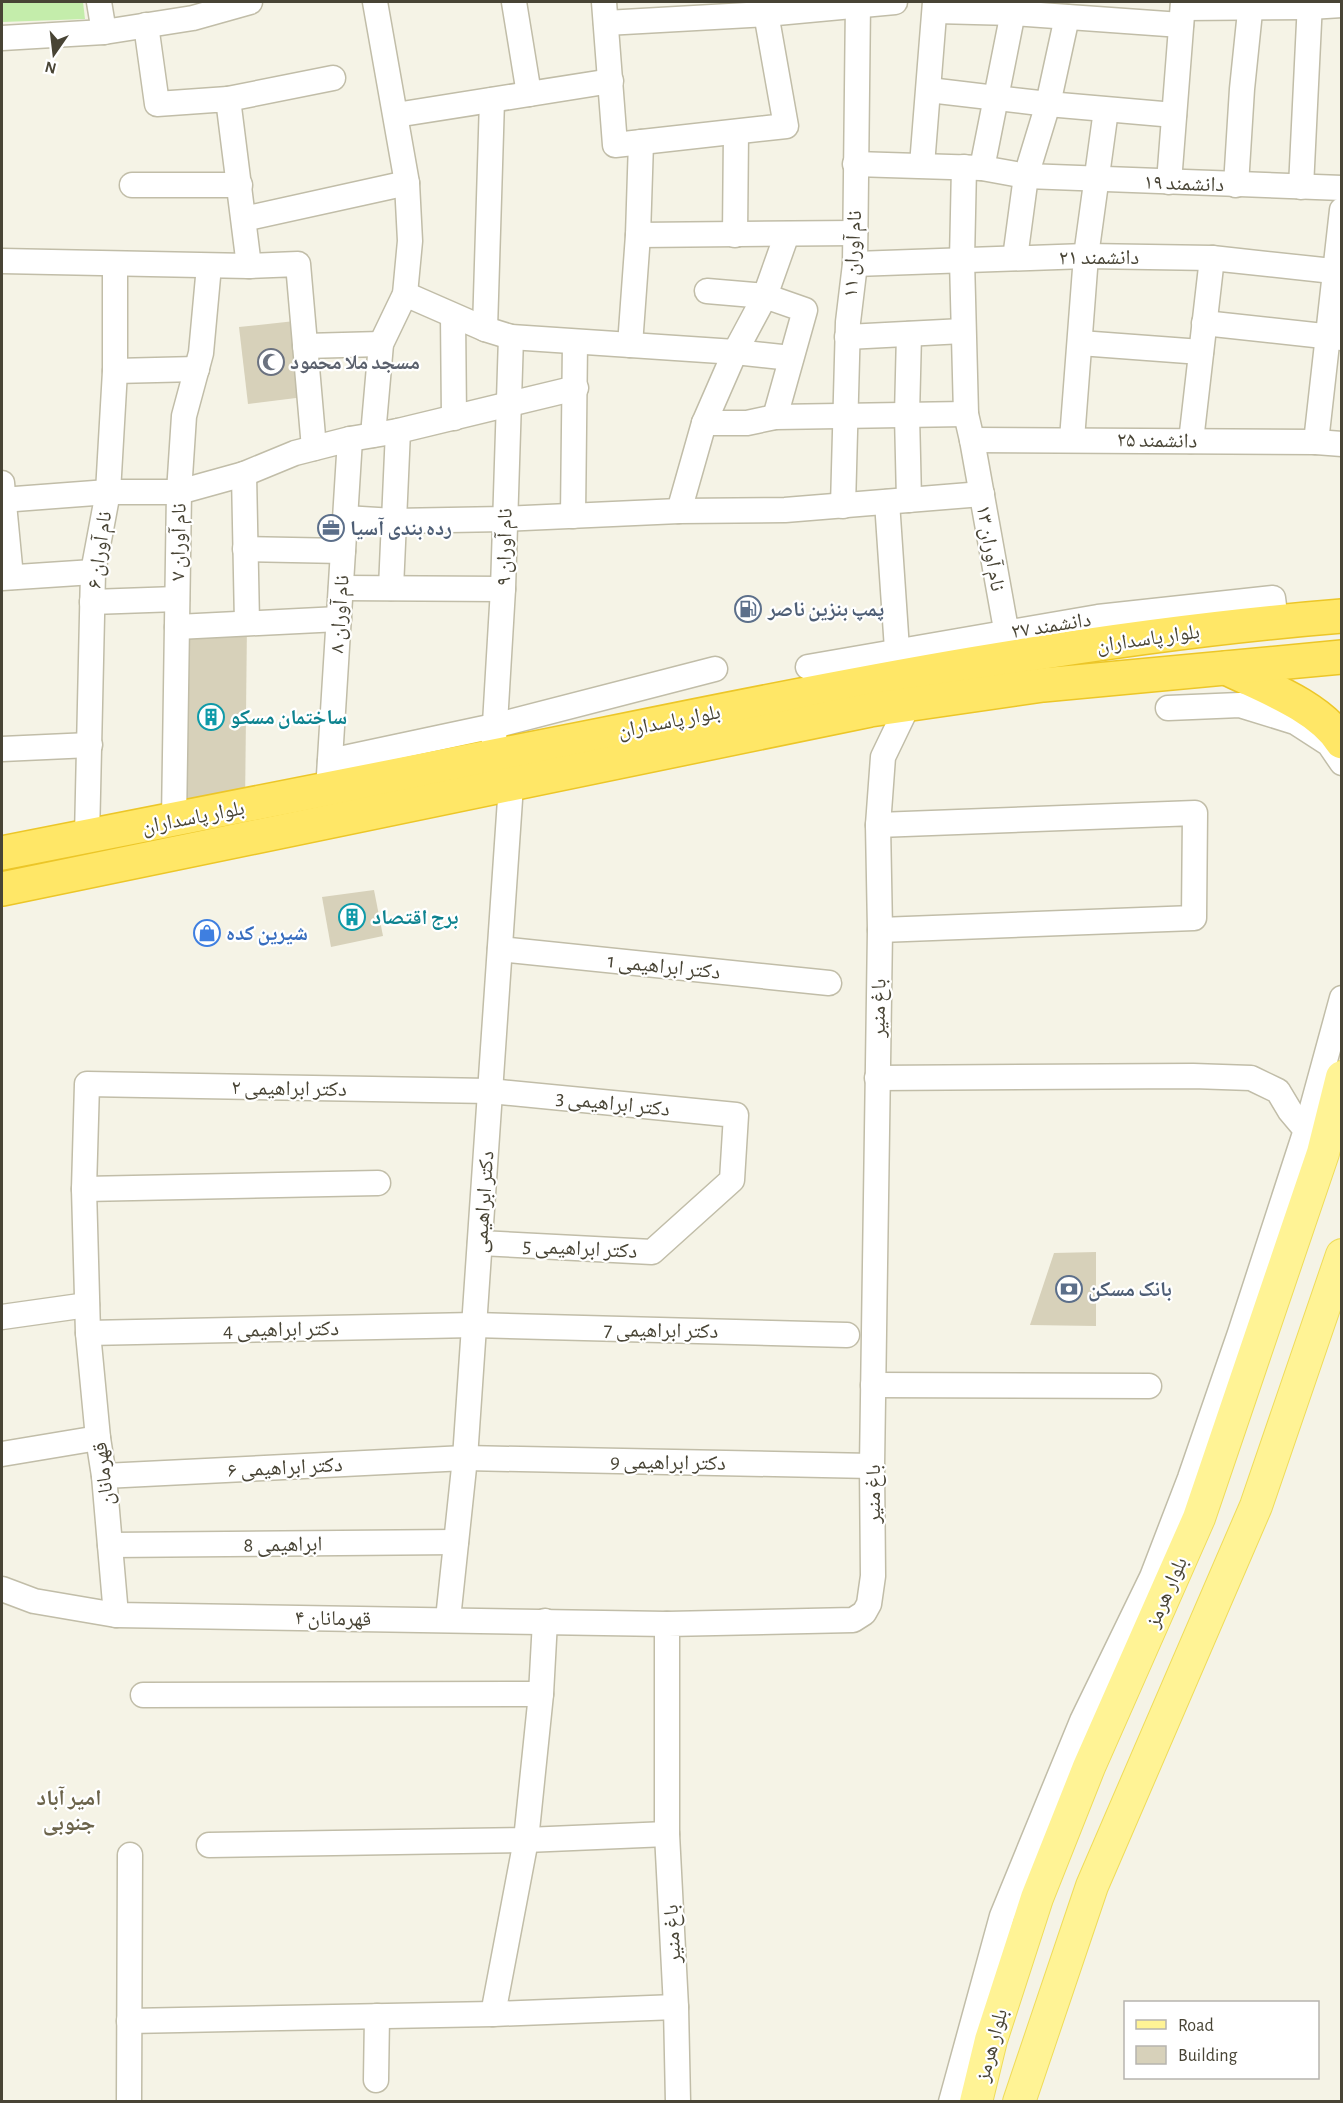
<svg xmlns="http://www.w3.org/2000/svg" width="1343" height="2103" viewBox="0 0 1343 2103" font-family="'Alegreya Sans','Noto Naskh Arabic',sans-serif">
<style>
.green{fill:#c4edab}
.building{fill:#d7d1ba}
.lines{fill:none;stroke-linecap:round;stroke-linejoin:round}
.minor-casing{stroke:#c1bda8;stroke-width:27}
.major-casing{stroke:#efdc5a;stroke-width:34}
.highway-casing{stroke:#ecc628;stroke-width:36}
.minor{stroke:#fff;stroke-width:24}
.major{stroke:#fff395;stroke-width:32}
.highway{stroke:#ffe767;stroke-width:33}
.labels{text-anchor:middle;stroke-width:4.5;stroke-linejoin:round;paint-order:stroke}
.street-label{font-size:21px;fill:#484435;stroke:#fff}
.worship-label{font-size:21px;font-weight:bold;fill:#5b616d;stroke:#fff;text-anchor:start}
.service-label{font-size:21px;font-weight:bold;fill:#4e5e75;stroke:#fff;text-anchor:start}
.culture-label{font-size:21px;font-weight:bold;fill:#0d838f;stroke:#fff;text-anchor:start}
.shop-label{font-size:21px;font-weight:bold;fill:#366cbe;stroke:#fff;text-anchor:start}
.neighbourhood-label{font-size:22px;font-weight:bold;fill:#6c644b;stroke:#fff}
</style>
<rect width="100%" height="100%" fill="#f5f3e6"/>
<polygon class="green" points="2,2 83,2 85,19 2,22"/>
<g class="building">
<polygon points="295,321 304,397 248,404 239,327"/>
<polygon points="247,623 245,807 174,821 177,627"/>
<polygon points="374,890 383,936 331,947 322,897"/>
<polygon points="1096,1252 1096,1326 1030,1325 1054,1253"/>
</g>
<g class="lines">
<defs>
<g id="minor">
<polyline points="99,2 104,32"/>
<polyline points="514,2 529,94"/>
<polyline points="604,2 615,145 786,126 764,2"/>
<polyline points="1183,8 1310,7 1342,5"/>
<polyline points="936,11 1013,13 1181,25"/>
<polyline points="606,23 766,14 895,2"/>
<polyline points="146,25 157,104 228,99 249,266"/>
<polyline points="2,38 104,32 193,18 250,2"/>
<polyline points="929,90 1048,104 1174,115"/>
<polyline points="228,99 333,78"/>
<polyline points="396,115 611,81"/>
<polyline points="641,142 638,235 855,233"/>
<polyline points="855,164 982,168 1026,176 1342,188"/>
<polyline points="922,165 935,2"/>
<polyline points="964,167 962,260 966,414 972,440 1009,646"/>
<polyline points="982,168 1015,2"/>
<polyline points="1169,182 1183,2"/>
<polyline points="132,185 240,185"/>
<polyline points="1236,185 1242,89 1251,2"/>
<polyline points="1301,187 1310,2"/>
<polyline points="244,219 407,183"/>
<polyline points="735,235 736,132"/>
<polyline points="1015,258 1026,176 1048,104 1067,17"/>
<polyline points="2,261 249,266 298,264 314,448"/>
<polyline points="855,264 1086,256 1212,258 1342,272"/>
<polyline points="707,291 765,296 805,310 775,417"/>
<polyline points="405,294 485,329 511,337 735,352 791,358"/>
<polyline points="453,316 454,418"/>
<polyline points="1204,323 1342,338"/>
<polyline points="485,329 492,100"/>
<polyline points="847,337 963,331"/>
<polyline points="1080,343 1201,352"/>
<polyline points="630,345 638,235"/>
<polyline points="305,346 381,344"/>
<polyline points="115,371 197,369"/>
<polyline points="704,423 747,423 775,417 966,414"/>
<polyline points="373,435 381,344 405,294 410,241 407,183 375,2"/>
<polyline points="1072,439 1086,256 1106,110"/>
<polyline points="972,440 1316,442 1342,444"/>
<polyline points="1191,441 1212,258"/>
<polyline points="1316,442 1342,210"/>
<polyline points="244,474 247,623"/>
<polyline points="2,483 11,577"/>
<polyline points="2,500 108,492 179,492 244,474 295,453 350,439 398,431 576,388"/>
<polyline points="909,500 907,415 909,334"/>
<polyline points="887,502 898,664"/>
<polyline points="843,506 848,322 855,264 858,2"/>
<polyline points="679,511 704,423 735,352 765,296 787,234"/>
<polyline points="573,516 575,342"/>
<polyline points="345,518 394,521 504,519 679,511 785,510 982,494"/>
<polyline points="245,549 343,551"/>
<polyline points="2,578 93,572"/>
<polyline points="341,588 503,589"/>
<polyline points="391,588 398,431"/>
<polyline points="92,602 177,599"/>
<polyline points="177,627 339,619"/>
<polyline points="808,667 1098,617 1273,598 1276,621"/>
<polyline points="1168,708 1240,705 1295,722 1329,744 1342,763"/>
<polyline points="2,749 90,745"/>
<polyline points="493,757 503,589 511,337"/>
<polyline points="330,761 494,726 715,669"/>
<polyline points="329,775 350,439"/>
<polyline points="174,821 179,492 184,416 201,353 209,266"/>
<polyline points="878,825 1195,813 1194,918 880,930"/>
<polyline points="87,837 93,572 108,492 115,371 115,264"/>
<polyline points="500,949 829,983"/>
<polyline points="877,1078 1193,1076 1251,1078 1278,1091 1290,1111 1306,1130 1240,1333 1190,1478 1152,1577 1082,1721 1002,1916 951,2102"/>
<polyline points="1306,1130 1342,998"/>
<polyline points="84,1189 378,1183"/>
<polyline points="2,1317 87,1305"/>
<polyline points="88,1333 474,1325 847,1335"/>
<polyline points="873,1385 1149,1386"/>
<polyline points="2,1454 98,1438"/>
<polyline points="104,1476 465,1458 872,1466"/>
<polyline points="110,1545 456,1542"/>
<polyline points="2,1589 34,1601 116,1615 667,1624"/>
<polyline points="116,1615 104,1476 98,1438 88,1333 84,1189 87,1084 490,1091 736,1115 732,1180 652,1252 480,1243"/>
<polyline points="448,1619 465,1458 511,785"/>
<polyline points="143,1695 541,1694"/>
<polyline points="209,1845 526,1840 667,1834"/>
<polyline points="493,2014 526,1840 541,1694 545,1621"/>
<polyline points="129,2021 493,2014 676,2007"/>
<polyline points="376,2080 377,2016"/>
<polyline points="129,2102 130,1855"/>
<polyline points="678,2102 676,2007 667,1834 667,1624 853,1620 864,1613 869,1604 873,1576 872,1466 880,930 878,825 883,757 909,703"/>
</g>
<g id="major">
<polyline points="976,2102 991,2040 1037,1898 1089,1767 1199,1518 1323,1153 1342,1077"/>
<polyline points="1019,2102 1092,1886 1256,1506 1342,1255"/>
</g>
<g id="highway">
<path d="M1226 668C1263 686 1319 706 1342 742"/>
<path d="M2 853C203 815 404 775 606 734 849 684 1093 636 1342 616"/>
<polyline points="2,889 870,710 1043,685 1342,657"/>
</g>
</defs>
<use href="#minor" class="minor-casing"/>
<use href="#major" class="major-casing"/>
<use href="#highway" class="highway-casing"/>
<use href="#minor" class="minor"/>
<use href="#major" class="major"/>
<use href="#highway" class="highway"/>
</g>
<defs>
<symbol id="mosque-ring" viewBox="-11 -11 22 22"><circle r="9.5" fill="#fff" stroke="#6b7280" stroke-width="1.5"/><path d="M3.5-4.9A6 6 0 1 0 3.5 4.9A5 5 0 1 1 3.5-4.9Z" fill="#6b7280"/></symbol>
<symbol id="office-ring" viewBox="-11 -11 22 22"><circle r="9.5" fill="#fff" stroke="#5c6f8a" stroke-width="1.5"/><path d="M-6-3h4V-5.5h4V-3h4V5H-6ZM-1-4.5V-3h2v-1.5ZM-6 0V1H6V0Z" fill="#5c6f8a"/></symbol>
<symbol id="fuel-ring" viewBox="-11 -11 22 22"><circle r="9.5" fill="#fff" stroke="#5c6f8a" stroke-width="1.5"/><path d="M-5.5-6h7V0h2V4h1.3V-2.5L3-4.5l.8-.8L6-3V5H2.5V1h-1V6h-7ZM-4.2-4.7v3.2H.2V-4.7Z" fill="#5c6f8a"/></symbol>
<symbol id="building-ring" viewBox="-11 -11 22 22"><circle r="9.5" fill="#fff" stroke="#0f9aa8" stroke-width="1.5"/><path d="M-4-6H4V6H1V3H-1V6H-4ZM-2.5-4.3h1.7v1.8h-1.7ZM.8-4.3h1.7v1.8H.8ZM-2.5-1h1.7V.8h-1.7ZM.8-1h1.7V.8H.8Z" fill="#0f9aa8"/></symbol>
<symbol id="shop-ring" viewBox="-11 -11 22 22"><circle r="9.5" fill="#fff" stroke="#3f7fe0" stroke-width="1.5"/><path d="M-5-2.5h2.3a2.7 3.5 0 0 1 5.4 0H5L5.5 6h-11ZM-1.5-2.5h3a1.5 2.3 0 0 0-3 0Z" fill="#3f7fe0"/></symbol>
<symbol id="bank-ring" viewBox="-11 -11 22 22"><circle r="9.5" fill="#fff" stroke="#5c6f8a" stroke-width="1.5"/><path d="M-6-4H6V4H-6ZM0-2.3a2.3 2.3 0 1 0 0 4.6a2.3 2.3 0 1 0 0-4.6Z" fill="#5c6f8a"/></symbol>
</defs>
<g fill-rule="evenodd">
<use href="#mosque-ring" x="256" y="347" width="30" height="30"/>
<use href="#office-ring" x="316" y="513" width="30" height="30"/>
<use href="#fuel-ring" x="733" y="594" width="30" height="30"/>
<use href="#building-ring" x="196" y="702" width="30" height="30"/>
<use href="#building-ring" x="337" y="902" width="30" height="30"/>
<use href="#shop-ring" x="192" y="918" width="30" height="30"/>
<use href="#bank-ring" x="1054" y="1274" width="30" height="30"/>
</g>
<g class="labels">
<g class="street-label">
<text transform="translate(1184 183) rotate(2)" y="7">دانشمند ۱۹</text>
<text transform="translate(852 254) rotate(-87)" y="7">نام آوران ۱۱</text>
<text x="1099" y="264">دانشمند ۲۱</text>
<text transform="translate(1157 440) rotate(1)" y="7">دانشمند ۲۵</text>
<text transform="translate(178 542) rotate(-89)" y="7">نام آوران ۷</text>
<text transform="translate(504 547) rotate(-89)" y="7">نام آوران ۹</text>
<text transform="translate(991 548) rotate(80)" y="7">نام آوران ۱۳</text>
<text transform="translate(99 550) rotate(-82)" y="7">نام آوران ۶</text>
<text transform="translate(339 614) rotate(-86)" y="7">نام آوران ۸</text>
<text transform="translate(1051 625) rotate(-9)" y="7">دانشمند ۲۷</text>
<text transform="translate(1148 638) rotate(-8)" y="7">بلوار پاسداران</text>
<text transform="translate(669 721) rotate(-11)" y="7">بلوار پاسداران</text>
<text transform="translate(193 817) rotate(-11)" y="7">بلوار پاسداران</text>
<text transform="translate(664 966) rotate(6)" y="7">دکتر ابراهیمی 1</text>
<text transform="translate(878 1008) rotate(-89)" y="7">باغ منیر</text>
<text transform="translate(289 1088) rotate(1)" y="7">دکتر ابراهیمی ۲</text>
<text transform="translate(613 1103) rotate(6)" y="7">دکتر ابراهیمی 3</text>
<text transform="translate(483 1202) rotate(-86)" y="7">دکتر ابراهیمی</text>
<text transform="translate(580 1248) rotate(3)" y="7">دکتر ابراهیمی 5</text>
<text transform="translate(281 1329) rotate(-1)" y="7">دکتر ابراهیمی 4</text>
<text transform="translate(661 1330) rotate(1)" y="7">دکتر ابراهیمی 7</text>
<text transform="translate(668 1462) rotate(1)" y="7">دکتر ابراهیمی 9</text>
<text transform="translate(285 1467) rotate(-3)" y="7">دکتر ابراهیمی ۶</text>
<text transform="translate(103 1474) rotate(-97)" y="7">قهرمانان</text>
<text transform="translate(873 1494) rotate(-90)" y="7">باغ منیر</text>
<text transform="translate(283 1544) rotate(-1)" y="7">ابراهیمی 8</text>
<text transform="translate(1166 1592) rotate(-66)" y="7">بلوار هرمز</text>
<text transform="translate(333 1618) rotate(1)" y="7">قهرمانان ۴</text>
<text transform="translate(672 1934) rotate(-93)" y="7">باغ منیر</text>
<text transform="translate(991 2045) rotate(-75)" y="7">بلوار هرمز</text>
</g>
<g class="worship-label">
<text x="290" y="369">مسجد ملا محمود</text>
</g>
<g class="service-label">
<text x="350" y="535">رده بندی آسیا</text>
<text x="768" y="616">پمپ بنزین ناصر</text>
<text x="1088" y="1296">بانک مسکن</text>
</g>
<g class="culture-label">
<text x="230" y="724">ساختمان مسکو</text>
<text x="372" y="924">برج اقتصاد</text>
</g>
<g class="shop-label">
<text x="226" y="940">شیرین کده</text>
</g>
<g class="neighbourhood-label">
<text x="69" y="1805">امير آباد<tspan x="69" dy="25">جنوبی</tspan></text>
</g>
</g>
<rect width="1343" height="2103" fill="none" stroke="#484435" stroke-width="6"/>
<rect x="1124" y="2001" width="195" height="78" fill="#ffffff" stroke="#b6b4ae" stroke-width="1.5"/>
<rect x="1136" y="2020" width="30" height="9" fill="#fff395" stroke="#b6b4ae" stroke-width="1.5"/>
<text x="1178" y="2031" font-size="18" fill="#484435">Road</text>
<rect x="1136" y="2046" width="30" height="18" fill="#d7d1ba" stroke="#b6b4ae" stroke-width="1.5"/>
<text x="1178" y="2061" font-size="18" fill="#484435">Building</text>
<g transform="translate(54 54) rotate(194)" stroke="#ffffff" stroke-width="4.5" paint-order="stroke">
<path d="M0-4.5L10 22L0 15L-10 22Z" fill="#484435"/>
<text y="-9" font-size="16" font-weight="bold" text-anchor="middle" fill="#484435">N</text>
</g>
</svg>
